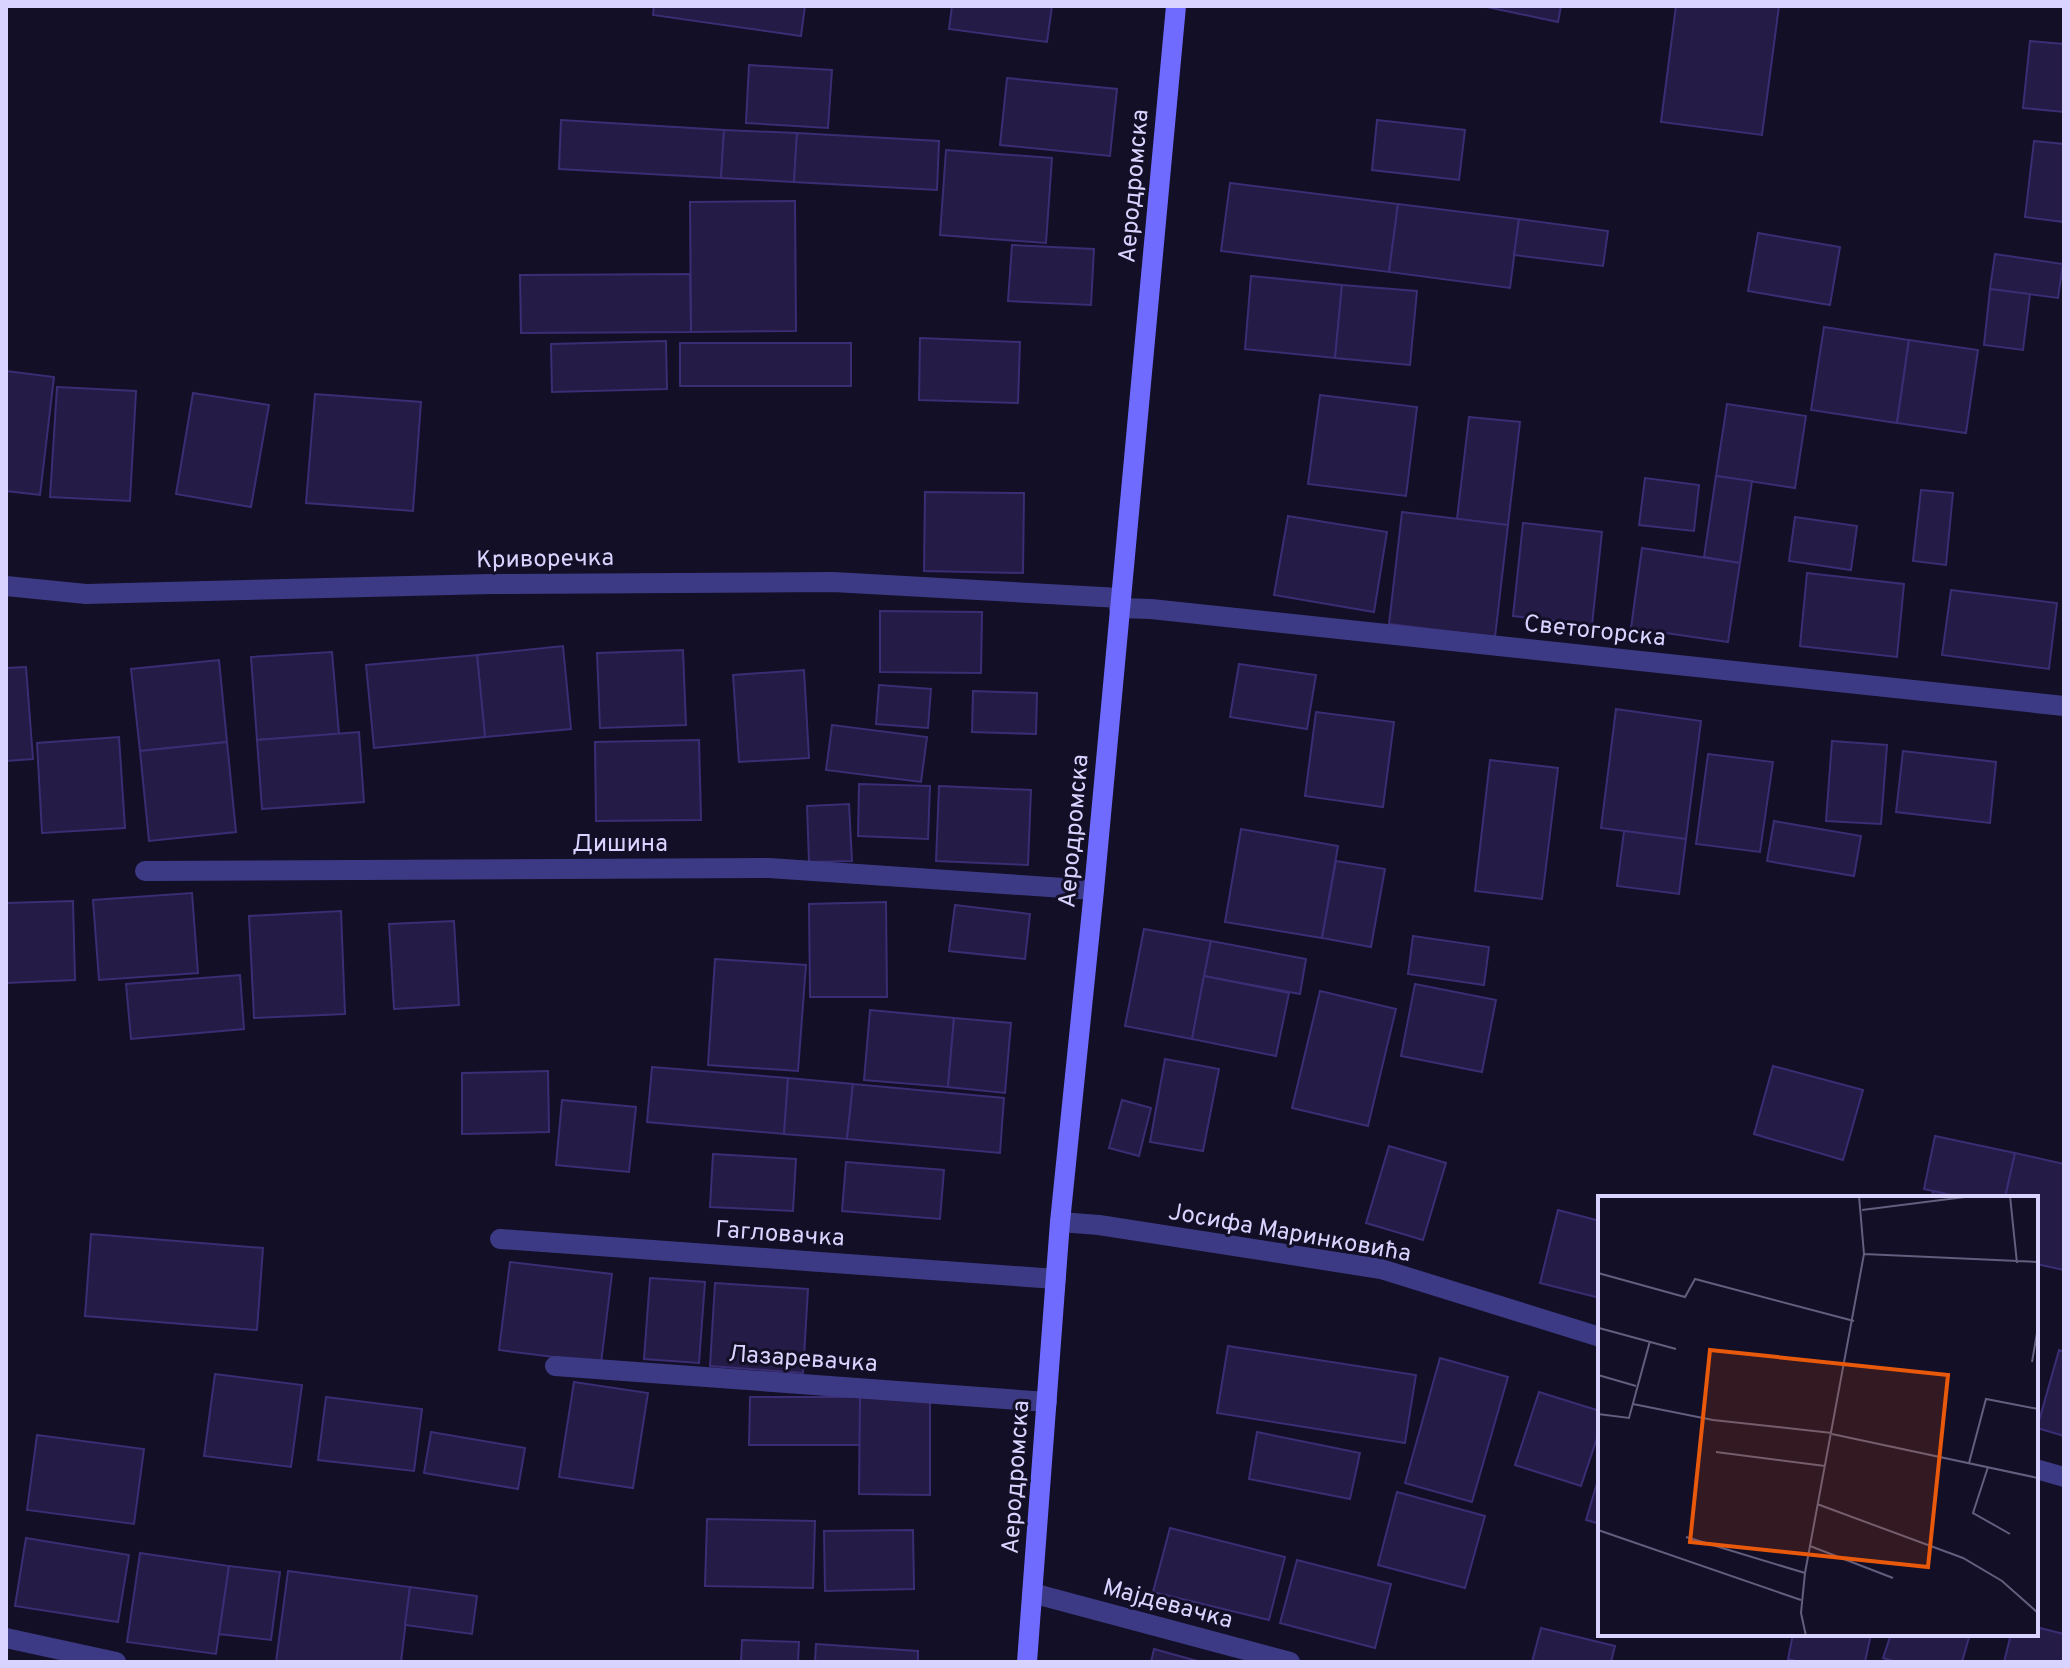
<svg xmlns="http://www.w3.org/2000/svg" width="2070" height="1668" viewBox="0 0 2070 1668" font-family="Overpass,sans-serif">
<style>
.building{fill:#241b47;stroke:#3b2d73;stroke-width:2}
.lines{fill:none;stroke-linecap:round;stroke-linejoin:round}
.lane{stroke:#3d3a85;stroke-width:20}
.street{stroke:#3d3a85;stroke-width:20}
.secondary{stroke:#6f6bff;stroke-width:20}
.labels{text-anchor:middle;stroke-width:6;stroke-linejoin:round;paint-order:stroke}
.street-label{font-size:24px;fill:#d9d4ff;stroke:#130f26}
.inset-road{fill:none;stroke:#625e7d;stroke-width:2}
.view{fill:#e8590c;fill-opacity:0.15;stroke:#e8590c;stroke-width:4}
.inset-edge{fill:none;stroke:#d9d4ff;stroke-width:4}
</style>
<rect width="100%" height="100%" fill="#130f26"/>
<g class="building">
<polygon points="654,6 805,6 801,36 653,15"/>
<polygon points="952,6 1052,6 1047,42 949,29"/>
<polygon points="1482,6 1561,6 1558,22"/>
<polygon points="1676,6 1779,6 1762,135 1661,122"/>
<polygon points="2030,41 2064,44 2064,112 2023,108"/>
<polygon points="749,65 832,70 828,128 746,123"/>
<polygon points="1007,78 1117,89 1110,156 1000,145"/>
<polygon points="561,120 724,130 721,178 559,169"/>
<polygon points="1377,120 1465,130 1459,180 1372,170"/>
<polygon points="724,130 797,133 794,182 721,178"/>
<polygon points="797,133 939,141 937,190 794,182"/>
<polygon points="2034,141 2064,144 2064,222 2025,217"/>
<polygon points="946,150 1052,158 1046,243 940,235"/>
<polygon points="1230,183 1398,204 1389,272 1221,251"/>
<polygon points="795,201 796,331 691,332 690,202"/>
<polygon points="1398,204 1519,219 1510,288 1389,272"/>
<polygon points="1519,219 1608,231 1603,266 1514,255"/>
<polygon points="1758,233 1840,247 1830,305 1748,291"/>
<polygon points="1012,245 1094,249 1091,305 1008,301"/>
<polygon points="1995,254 2063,264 2058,298 1990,289"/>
<polygon points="690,274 691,332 521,333 520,275"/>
<polygon points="1251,276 1342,285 1335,358 1245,349"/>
<polygon points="1342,285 1417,291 1410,365 1335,358"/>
<polygon points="1990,289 2030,294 2023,350 1984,345"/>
<polygon points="1824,327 1909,340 1897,423 1811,410"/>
<polygon points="920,338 1020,342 1018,403 919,400"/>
<polygon points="1909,340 1978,350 1966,433 1897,423"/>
<polygon points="666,341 667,389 552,392 551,344"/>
<rect x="680" y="343" width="171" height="43"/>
<polygon points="6,371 54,377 40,495 6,491"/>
<polygon points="57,387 136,391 130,501 50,497"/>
<polygon points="193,393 269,405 251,507 176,494"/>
<polygon points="315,394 421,402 413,511 306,503"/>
<polygon points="1320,395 1417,407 1406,496 1308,484"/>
<polygon points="1727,404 1806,416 1795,488 1716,476"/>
<polygon points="1469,417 1520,422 1508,525 1457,519"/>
<polygon points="1716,476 1752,481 1740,563 1704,557"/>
<polygon points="1645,478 1699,485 1694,531 1639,525"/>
<polygon points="1921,490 1953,493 1946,565 1913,561"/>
<polygon points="925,492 1024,493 1023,573 924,571"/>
<polygon points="1402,512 1508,525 1495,637 1389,624"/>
<polygon points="1288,516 1387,532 1374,612 1274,595"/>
<polygon points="1795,517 1857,526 1851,570 1789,561"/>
<polygon points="1523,523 1602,532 1592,625 1513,616"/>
<polygon points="1642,548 1740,563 1728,642 1631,628"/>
<polygon points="1807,573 1904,584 1897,657 1800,646"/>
<polygon points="1951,590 2057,603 2049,669 1942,655"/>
<polygon points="880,611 982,612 981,673 880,672"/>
<polygon points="563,646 571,729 485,737 477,655"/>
<polygon points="683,650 686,725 600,728 597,653"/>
<polygon points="332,652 339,734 257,740 251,657"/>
<polygon points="477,655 485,737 374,748 366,665"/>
<polygon points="219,660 227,742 140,751 131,669"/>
<polygon points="1239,664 1316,675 1307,729 1230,717"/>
<polygon points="26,667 33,759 6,761 6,668"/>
<polygon points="804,670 809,758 739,762 733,675"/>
<polygon points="879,685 931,689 928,728 876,724"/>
<polygon points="973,691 1037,693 1036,734 972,732"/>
<polygon points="1616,709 1701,721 1686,839 1601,828"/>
<polygon points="1316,712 1394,722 1383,807 1305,796"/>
<polygon points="832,725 927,737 921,782 826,770"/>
<polygon points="359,732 364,802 262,809 257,740"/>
<polygon points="119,737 125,828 42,833 37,743"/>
<polygon points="699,740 701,820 596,821 595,742"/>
<polygon points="1832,741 1887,745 1881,824 1826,821"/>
<polygon points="227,742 236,832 149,841 140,751"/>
<polygon points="1903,751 1996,762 1990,823 1896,812"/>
<polygon points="1708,754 1773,762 1760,852 1696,844"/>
<polygon points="1490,760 1558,768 1542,899 1475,891"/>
<polygon points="859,784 930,786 928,839 858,836"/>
<polygon points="939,786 1031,790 1028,865 936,861"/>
<polygon points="849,804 852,861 809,862 807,806"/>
<polygon points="1774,821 1861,836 1854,876 1767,861"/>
<polygon points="1241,829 1338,846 1322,938 1225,922"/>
<polygon points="1624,831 1686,839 1679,894 1617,886"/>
<polygon points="1336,861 1385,869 1371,947 1322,938"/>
<polygon points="192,893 198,973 99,980 93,900"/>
<polygon points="73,901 75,980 6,983 6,903"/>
<polygon points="886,902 887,997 810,997 809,904"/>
<polygon points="955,905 1030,914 1025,959 949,951"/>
<polygon points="341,911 345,1014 254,1018 249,916"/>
<polygon points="454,921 459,1005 394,1009 389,924"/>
<polygon points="1144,929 1211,941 1192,1039 1125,1026"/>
<polygon points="1413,936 1489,947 1484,985 1408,974"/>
<polygon points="1211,941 1306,959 1300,994 1204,976"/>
<polygon points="715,959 806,965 798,1071 708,1065"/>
<polygon points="240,975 244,1029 131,1039 126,984"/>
<polygon points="1204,976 1289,993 1276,1056 1192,1039"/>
<polygon points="1415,984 1496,1000 1482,1072 1401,1056"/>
<polygon points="1320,991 1396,1009 1368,1126 1292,1108"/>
<polygon points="870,1010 954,1018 948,1087 864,1080"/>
<polygon points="954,1018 1011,1023 1005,1093 948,1087"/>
<polygon points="1165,1059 1219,1069 1203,1151 1150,1142"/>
<polygon points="1773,1066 1863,1090 1843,1160 1754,1134"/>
<polygon points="652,1067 788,1078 784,1134 647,1122"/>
<polygon points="548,1071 549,1132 462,1134 462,1073"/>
<polygon points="788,1078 853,1084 847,1139 784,1134"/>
<polygon points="853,1084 1004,1098 1000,1153 847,1139"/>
<polygon points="562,1100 636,1107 629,1172 556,1165"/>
<polygon points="1122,1100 1151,1108 1139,1156 1109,1148"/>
<polygon points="1935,1136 2015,1153 2005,1198 1964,1198 1924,1189"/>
<polygon points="1389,1146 1446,1163 1423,1240 1366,1223"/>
<polygon points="2015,1153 2064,1164 2064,1270 2036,1264 2036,1198 2005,1198"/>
<polygon points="713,1154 796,1159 793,1211 710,1207"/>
<polygon points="846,1162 944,1170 940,1219 842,1211"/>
<polygon points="1933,1191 1964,1198 1932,1198"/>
<polygon points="1558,1210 1600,1221 1600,1298 1540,1283"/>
<polygon points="91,1234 263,1248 257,1330 85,1316"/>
<polygon points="510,1262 612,1274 601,1363 499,1350"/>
<polygon points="650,1278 705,1282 699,1363 644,1359"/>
<polygon points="715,1283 808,1289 803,1373 710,1366"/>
<polygon points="1228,1346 1416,1375 1405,1443 1217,1413"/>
<polygon points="2059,1350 2064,1352 2064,1436 2037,1428"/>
<polygon points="1440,1358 1508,1377 1472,1502 1405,1483"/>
<polygon points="215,1374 302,1385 291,1467 204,1456"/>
<polygon points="574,1382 648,1393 633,1488 559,1477"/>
<polygon points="1539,1392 1600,1411 1600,1429 1581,1486 1515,1465"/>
<polygon points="326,1397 422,1409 414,1471 318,1460"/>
<polygon points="750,1397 860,1397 860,1445 749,1445"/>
<polygon points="860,1397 930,1398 930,1495 859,1494"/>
<polygon points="431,1432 525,1448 518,1489 424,1473"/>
<polygon points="1257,1432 1360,1453 1350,1499 1249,1479"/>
<polygon points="37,1435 144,1449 134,1524 27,1510"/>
<polygon points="1600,1473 1600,1524 1586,1520"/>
<polygon points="1397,1492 1485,1516 1465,1588 1378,1565"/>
<polygon points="707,1519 815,1521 813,1588 705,1586"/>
<polygon points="1170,1528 1285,1557 1269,1620 1153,1592"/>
<polygon points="913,1530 914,1589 825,1591 824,1531"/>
<polygon points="26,1538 129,1555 118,1622 15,1606"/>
<polygon points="140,1553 229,1566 216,1654 127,1642"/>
<polygon points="1297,1560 1391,1584 1375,1648 1280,1623"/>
<polygon points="229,1566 280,1572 271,1640 219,1634"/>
<polygon points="288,1571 410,1587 401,1662 276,1662"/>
<polygon points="410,1587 477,1596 472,1634 405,1625"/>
<polygon points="2036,1627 2064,1634 2064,1662 2004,1662 2011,1634 2036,1634"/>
<polygon points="1541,1628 1615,1646 1611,1662 1532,1662"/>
<polygon points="1793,1634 1871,1634 1865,1662 1800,1662 1788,1659"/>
<polygon points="1891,1634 1970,1634 1962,1662 1896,1662 1883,1658"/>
<polygon points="742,1640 799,1642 798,1662 741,1662"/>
<polygon points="816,1644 918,1651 918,1662 815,1662"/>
<polygon points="1154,1649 1201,1662 1151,1662"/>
</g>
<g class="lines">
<g class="lane">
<polyline points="500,1239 1056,1279"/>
<polyline points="555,1366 1047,1402"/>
</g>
<g class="street">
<polyline points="6,586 86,594 491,584 833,582 1120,598"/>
<polyline points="1119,608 1151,609 2064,706"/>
<polyline points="145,871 769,868 1094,890"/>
<polyline points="1060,1222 1099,1225 1381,1269 1600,1337"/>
<polyline points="2036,1469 2064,1477"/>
<polyline points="1032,1593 1290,1662"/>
<polyline points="6,1638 116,1662"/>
</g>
<polyline class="secondary" points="1027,1662 1060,1222 1094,890 1176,6"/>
</g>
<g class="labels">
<g class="street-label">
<text transform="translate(1133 186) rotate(-85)" y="8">Аеродромска</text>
<text transform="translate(545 558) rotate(-1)" y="8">Криворечка</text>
<text transform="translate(1595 630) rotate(6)" y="8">Светогорска</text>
<text transform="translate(1073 831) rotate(-85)" y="8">Аеродромска</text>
<text x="620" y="851">Дишина</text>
<text transform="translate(1290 1232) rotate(10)" y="8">Јосифа Маринковића</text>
<text transform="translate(780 1233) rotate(4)" y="8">Гагловачка</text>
<text transform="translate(803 1358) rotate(4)" y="8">Лазаревачка</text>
<text transform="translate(1015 1477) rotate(-86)" y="8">Аеродромска</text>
<text transform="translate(1168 1603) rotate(15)" y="8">Мајдевачка</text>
</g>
</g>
<g transform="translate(1598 1196)">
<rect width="440" height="440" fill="#130f26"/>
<path class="inset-road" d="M412 0 419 67M264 14 375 0M266 58 440 66M0 77 87 101 97 83 256 125M1 132 78 153M434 166 440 131M0 179 38 190M35 208 115 224 234 237M0 218 31 222 52 145M234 238 440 282M118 256 227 270M371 267 388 203 440 213M390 271 375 317 412 338M219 308 365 362 404 385 440 417M0 334 203 404M88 341 207 377M212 350 295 382M208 440 203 417 207 377 266 58 261 0"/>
<path class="view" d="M112 154 350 179 330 371 92 346Z"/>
<rect width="440" height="440" class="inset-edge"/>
</g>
<rect width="2070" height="1668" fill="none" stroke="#d9d4ff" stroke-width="16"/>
</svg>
